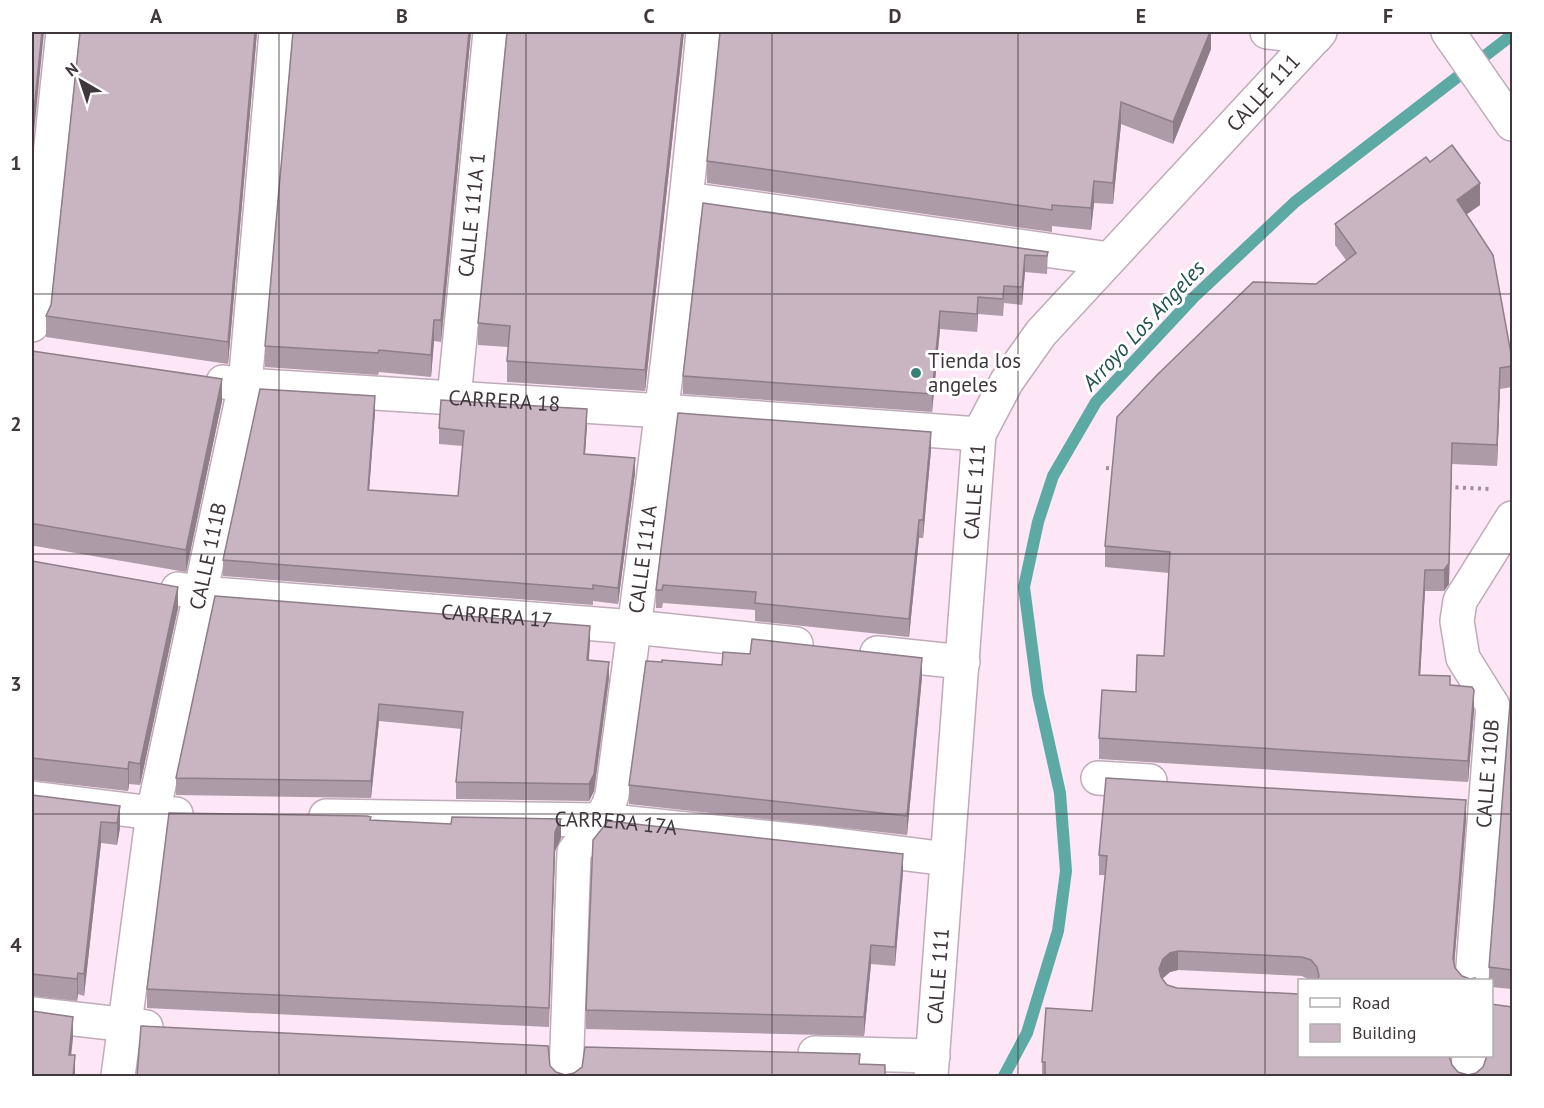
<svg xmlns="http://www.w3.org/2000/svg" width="1544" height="1108" viewBox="0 0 1544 1108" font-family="'PT Sans',sans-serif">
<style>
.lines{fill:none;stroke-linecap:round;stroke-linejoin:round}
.stream{stroke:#5daaa4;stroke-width:12}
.minor-casing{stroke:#c0abb9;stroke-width:36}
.trunk-casing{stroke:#c0abb9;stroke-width:36}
.path{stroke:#a0909a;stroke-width:4;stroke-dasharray:3 4.5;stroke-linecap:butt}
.minor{stroke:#fff;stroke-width:33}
.trunk{stroke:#fff;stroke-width:33}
.wall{fill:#ad9ba7}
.shaded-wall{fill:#8d7e88}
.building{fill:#c9b4c2;stroke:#8d7e88;stroke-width:1.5}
.grid{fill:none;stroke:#40373d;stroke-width:1.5;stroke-opacity:0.55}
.poi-dot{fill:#398079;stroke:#fff;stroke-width:2}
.labels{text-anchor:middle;stroke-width:6;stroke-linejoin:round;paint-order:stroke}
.street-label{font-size:21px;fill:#40373d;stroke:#fff}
.poi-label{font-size:21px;fill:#40373d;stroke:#fff;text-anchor:start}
.water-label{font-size:22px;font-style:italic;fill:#20524d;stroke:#fff}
.neatline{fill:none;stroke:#40373d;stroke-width:2}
.grid-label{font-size:20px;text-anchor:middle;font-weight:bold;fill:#40373d}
</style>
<rect width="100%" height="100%" fill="#fde6f5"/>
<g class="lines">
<polyline class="stream" points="1004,1076 1027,1033 1058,931 1066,871 1060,793 1038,694 1024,587 1038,522 1053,476 1096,402 1194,297 1295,202 1512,35"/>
<defs>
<g id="minor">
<polyline points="1267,32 1316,37"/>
<polyline points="687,199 1109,259"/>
<polyline points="32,325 63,32"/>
<path id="s1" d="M223 382 245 385 663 411 979 434"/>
<path id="s2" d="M454 398 490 32"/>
<path id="s3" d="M178 589 200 593 634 627 796 644"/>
<polyline points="877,653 963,662"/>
<polyline points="1098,778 1150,781"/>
<polyline points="32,798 153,813 176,814"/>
<path id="s4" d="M326 816 601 820 820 843 947 859"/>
<path id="s5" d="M1472 980 1493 706 1463 658 1457 621 1460 601 1512 518"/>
<polyline points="32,1014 146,1027"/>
<polyline points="815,1053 933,1056"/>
<path id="s6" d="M118 1076 153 813 245 385 276 32"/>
<path id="s7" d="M566 1076 574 852C588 832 605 820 612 795 646 541 679 287 703 32"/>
<path id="s8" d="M931 1076 979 434 1007 381 1041 333 1320 32"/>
<polyline points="1468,1076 1469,1056"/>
</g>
<polyline id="trunk" points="1448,32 1512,124"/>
</defs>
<use href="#minor" class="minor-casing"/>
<use href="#trunk" class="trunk-casing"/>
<g class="path">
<polyline points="1106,468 1117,469"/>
<polyline points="1448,487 1489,489"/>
</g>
<use href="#minor" class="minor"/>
<use href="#trunk" class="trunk"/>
</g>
<g class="wall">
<polygon points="257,32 228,364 46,337 46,316 51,305"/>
<polygon points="471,32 441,342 434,341 431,377 379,372 378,375 265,367 265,346"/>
<polygon points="684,32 645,391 507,382 507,361 508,347 478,345 478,323"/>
<polygon points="1211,32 1211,49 1173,144 1121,124 1113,204 1094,203 1091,230 1052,226 1052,232 707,183 707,161"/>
<polygon points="1430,162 1480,205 1467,214 1512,366 1512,387 1500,389 1497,466 1452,464 1449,584 1444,591 1425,591 1420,675 1450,685 1474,711 1468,782 1099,759 1099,738 1164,656 1169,573 1105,567 1105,546 1316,284 1346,260 1335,245 1335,224"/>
<polygon points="703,203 1048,252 1047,274 1025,272 1022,305 1004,303 1003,316 978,314 977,332 940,329 932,412 683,394 683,376"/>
<polygon points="32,351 222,401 186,572 35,546 32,546"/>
<polygon points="375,412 369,490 458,496 463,446 439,444 439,428 587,425 585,454 635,473 618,604 593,601 593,605 223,576 223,560"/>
<polygon points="678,413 931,450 923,538 919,538 909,637 755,621 755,610 663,603 662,608 656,608 656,590"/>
<polygon points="32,561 178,608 140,785 129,784 128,791 32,780"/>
<polygon points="215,596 590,642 589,660 609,678 594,791 589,801 456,799 456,782 462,729 379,721 371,798 176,795 176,778"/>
<polygon points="722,665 922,677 907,835 629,804 629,785"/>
<polygon points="1512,691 1512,989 1491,987 1491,981 1489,981 1489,967"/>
<polygon points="32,795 120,806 120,828 117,845 101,843 84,996 78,994 77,1001 32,996"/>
<polygon points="371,820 561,838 555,851 549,1027 147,1008 147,989"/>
<polygon points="1466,820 1454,965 1455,968 1462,976 1475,981 1311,981 1302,976 1178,970 1170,972 1162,979 1167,985 1299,1056 1450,1056 1452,1065 1458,1072 1468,1075 1476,1073 1483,1067 1509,1007 1512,1077 1042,1077 1042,1062 1092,1011 1105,875 1099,875 1099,855"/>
<polygon points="903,872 895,966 871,964 864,1036 586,1029 586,1010"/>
</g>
<g class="shaded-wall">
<polygon points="42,32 44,32 32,152 32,130"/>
<polygon points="255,32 257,32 228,364 228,342"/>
<polygon points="469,32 471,32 441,342 441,320"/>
<polygon points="682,32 684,32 645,391 645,370"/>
<polygon points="1210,32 1211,32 1211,49 1173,144 1173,122"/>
<polygon points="1121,102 1121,124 1113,204 1113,183"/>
<polygon points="1094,181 1094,203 1091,230 1091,208"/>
<polygon points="1480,183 1480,205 1457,221 1457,200"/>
<polygon points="1025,255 1025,272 1022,305 1022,287"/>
<polygon points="978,297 978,314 977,332 977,314"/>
<polygon points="940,311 940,329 932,412 932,394"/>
<polygon points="434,320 434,341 431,377 431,355"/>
<polygon points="1500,368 1500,389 1497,466 1497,445"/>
<polygon points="222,379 222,401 186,572 186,550"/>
<polygon points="375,396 375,412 368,505 368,490"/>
<polygon points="587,409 587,425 584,469 584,454"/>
<polygon points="931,432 931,450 923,538 923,520"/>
<polygon points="1452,443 1449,584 1444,591 1444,570"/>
<polygon points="635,458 635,473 618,604 618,588"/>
<polygon points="919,520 919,538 909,637 909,619"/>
<polygon points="1425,570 1425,591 1419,696 1419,675"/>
<polygon points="178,587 178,608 140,785 140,764"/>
<polygon points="590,626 590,642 587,677 587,660"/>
<polygon points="922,658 922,677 907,835 907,816"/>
<polygon points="609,662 609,678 594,791 589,801 589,784"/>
<polygon points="1474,690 1474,711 1468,782 1468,761"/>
<polygon points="379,704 379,721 371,798 371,781"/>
<polygon points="129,762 129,784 128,791 128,769"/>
<polygon points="1466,800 1466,820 1453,979 1453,959"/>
<polygon points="120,806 120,828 117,845 117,823"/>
<polygon points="561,819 561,838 555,851 549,1027 555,832"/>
<polygon points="101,822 101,843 84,996 84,974"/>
<polygon points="903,854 903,872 895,966 895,947"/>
<polygon points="871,945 871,964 864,1036 864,1017"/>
<polygon points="1178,951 1178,970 1170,972 1163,978 1159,989 1159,969 1163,959 1170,953"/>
<polygon points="78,973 78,994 77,1001 77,979"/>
<polygon points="73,1017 73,1038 69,1076 69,1055"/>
<polygon points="75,1055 75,1077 73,1077"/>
</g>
<g class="building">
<polygon points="32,32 42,32 32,130"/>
<polygon points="80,32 255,32 228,342 46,316 51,305"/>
<polygon points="293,32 469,32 441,320 434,320 431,355 379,350 378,353 265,346"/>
<polygon points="507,32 682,32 645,370 507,361 510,326 478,323"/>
<polygon points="720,32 1210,32 1173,122 1121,102 1113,183 1094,181 1091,208 1052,205 1052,210 707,161"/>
<polygon points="1452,145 1480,183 1457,200 1493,255 1512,359 1512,366 1500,368 1497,445 1452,443 1449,563 1444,570 1425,570 1419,675 1450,676 1450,685 1472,687 1474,690 1468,761 1099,738 1102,690 1136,692 1137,655 1164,656 1170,552 1105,546 1117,417 1157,375 1253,282 1316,284 1356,253 1335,224 1426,157 1430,162"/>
<polygon points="703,203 1048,252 1047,256 1025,255 1022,287 1004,286 1003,299 978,297 977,314 940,311 932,394 683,376"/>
<polygon points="32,351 222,379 186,550 35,524 32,524"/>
<polygon points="260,389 375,396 368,490 458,496 464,431 439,428 441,400 587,409 584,454 635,458 618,588 593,585 593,589 223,560"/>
<polygon points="678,413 931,432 923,520 919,520 909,619 755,603 756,592 663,585 662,590 656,590"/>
<polygon points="32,561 178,587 140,764 129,762 128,769 32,758"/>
<polygon points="215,596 590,626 587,660 609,662 594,774 589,784 456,782 463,712 379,704 371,781 176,778"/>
<polygon points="752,639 922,658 907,816 629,785 646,661 662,662 662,660 722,665 723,652 750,654"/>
<polygon points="1511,691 1512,691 1512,970 1489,967"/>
<polygon points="1106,778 1466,800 1453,959 1455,968 1462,976 1470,979 1475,978 1475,981 1317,981 1319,976 1317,967 1311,960 1302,957 1178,951 1170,953 1163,959 1159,969 1161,977 1167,985 1177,988 1299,994 1299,1056 1449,1056 1452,1065 1458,1072 1468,1075 1476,1073 1483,1067 1487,1056 1491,1056 1491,1004 1512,1007 1512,1077 1045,1077 1045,1062 1042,1062 1046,1008 1092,1011 1107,856 1099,855"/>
<polygon points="32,795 120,806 117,823 101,822 84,974 78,973 77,979 32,974"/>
<polygon points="169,813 367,816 371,817 370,820 451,824 452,817 561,819 555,832 549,1008 147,989"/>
<polygon points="608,821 903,854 895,947 871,945 864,1017 586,1010 593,840"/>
<polygon points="32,1011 73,1017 69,1055 75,1055 73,1077 32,1077"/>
<polygon points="141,1026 548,1046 550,1066 556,1072 565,1075 574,1073 582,1067 585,1047 860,1054 859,1064 885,1065 885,1077 137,1077"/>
</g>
<path class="grid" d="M279 32V1076M526 32V1076M772 32V1076M1018 32V1076M1265 32V1076M32 294H1512M32 554H1512M32 814H1512"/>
<circle class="poi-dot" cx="916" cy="373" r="6"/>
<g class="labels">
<g class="street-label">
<text dy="7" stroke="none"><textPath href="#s8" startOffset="1090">CALLE 111</textPath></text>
<text dy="7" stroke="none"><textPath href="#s2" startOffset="184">CALLE 111A 1</textPath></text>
<text dy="7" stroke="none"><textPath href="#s1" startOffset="282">CARRERA 18</textPath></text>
<text dy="7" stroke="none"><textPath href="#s8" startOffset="586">CALLE 111</textPath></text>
<text dy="7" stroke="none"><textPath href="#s6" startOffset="528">CALLE 111B</textPath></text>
<text dy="7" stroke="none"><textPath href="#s7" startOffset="531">CALLE 111A</textPath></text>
<text dy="7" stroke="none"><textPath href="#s3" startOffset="320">CARRERA 17</textPath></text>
<text dy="7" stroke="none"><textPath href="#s5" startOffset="207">CALLE 110B</textPath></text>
<text dy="7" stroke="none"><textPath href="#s4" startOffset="290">CARRERA 17A</textPath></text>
<text dy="7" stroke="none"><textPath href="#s8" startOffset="100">CALLE 111</textPath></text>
</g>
<g class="poi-label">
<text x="928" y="368">Tienda los<tspan x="928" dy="24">angeles</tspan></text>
</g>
<g class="water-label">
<text transform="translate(1143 325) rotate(-47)" y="8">Arroyo Los Angeles</text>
</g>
</g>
<rect width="1544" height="1108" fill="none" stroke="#ffffff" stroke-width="66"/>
<rect x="1298" y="979" width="195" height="78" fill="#ffffff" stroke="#b3afb1" stroke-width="1.5"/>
<rect x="1310" y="998" width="30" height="9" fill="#ffffff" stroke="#b3afb1" stroke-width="1.5"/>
<text x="1352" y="1009" font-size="18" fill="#40373d">Road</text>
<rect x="1310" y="1024" width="30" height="18" fill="#c9b4c2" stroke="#b3afb1" stroke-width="1.5"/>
<text x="1352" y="1039" font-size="18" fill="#40373d">Building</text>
<g transform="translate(81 81) rotate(321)" stroke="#ffffff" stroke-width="4.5" paint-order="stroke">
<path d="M0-4.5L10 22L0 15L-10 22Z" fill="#40373d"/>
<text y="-9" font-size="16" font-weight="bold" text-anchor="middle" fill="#40373d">N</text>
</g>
<rect x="33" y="33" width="1478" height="1042" class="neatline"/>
<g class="grid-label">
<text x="156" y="23">A</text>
<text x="402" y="23">B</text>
<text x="649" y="23">C</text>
<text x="895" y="23">D</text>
<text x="1141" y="23">E</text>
<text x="1388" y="23">F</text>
<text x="16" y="170">1</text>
<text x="16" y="431">2</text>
<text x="16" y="691">3</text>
<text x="16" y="952">4</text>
</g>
</svg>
